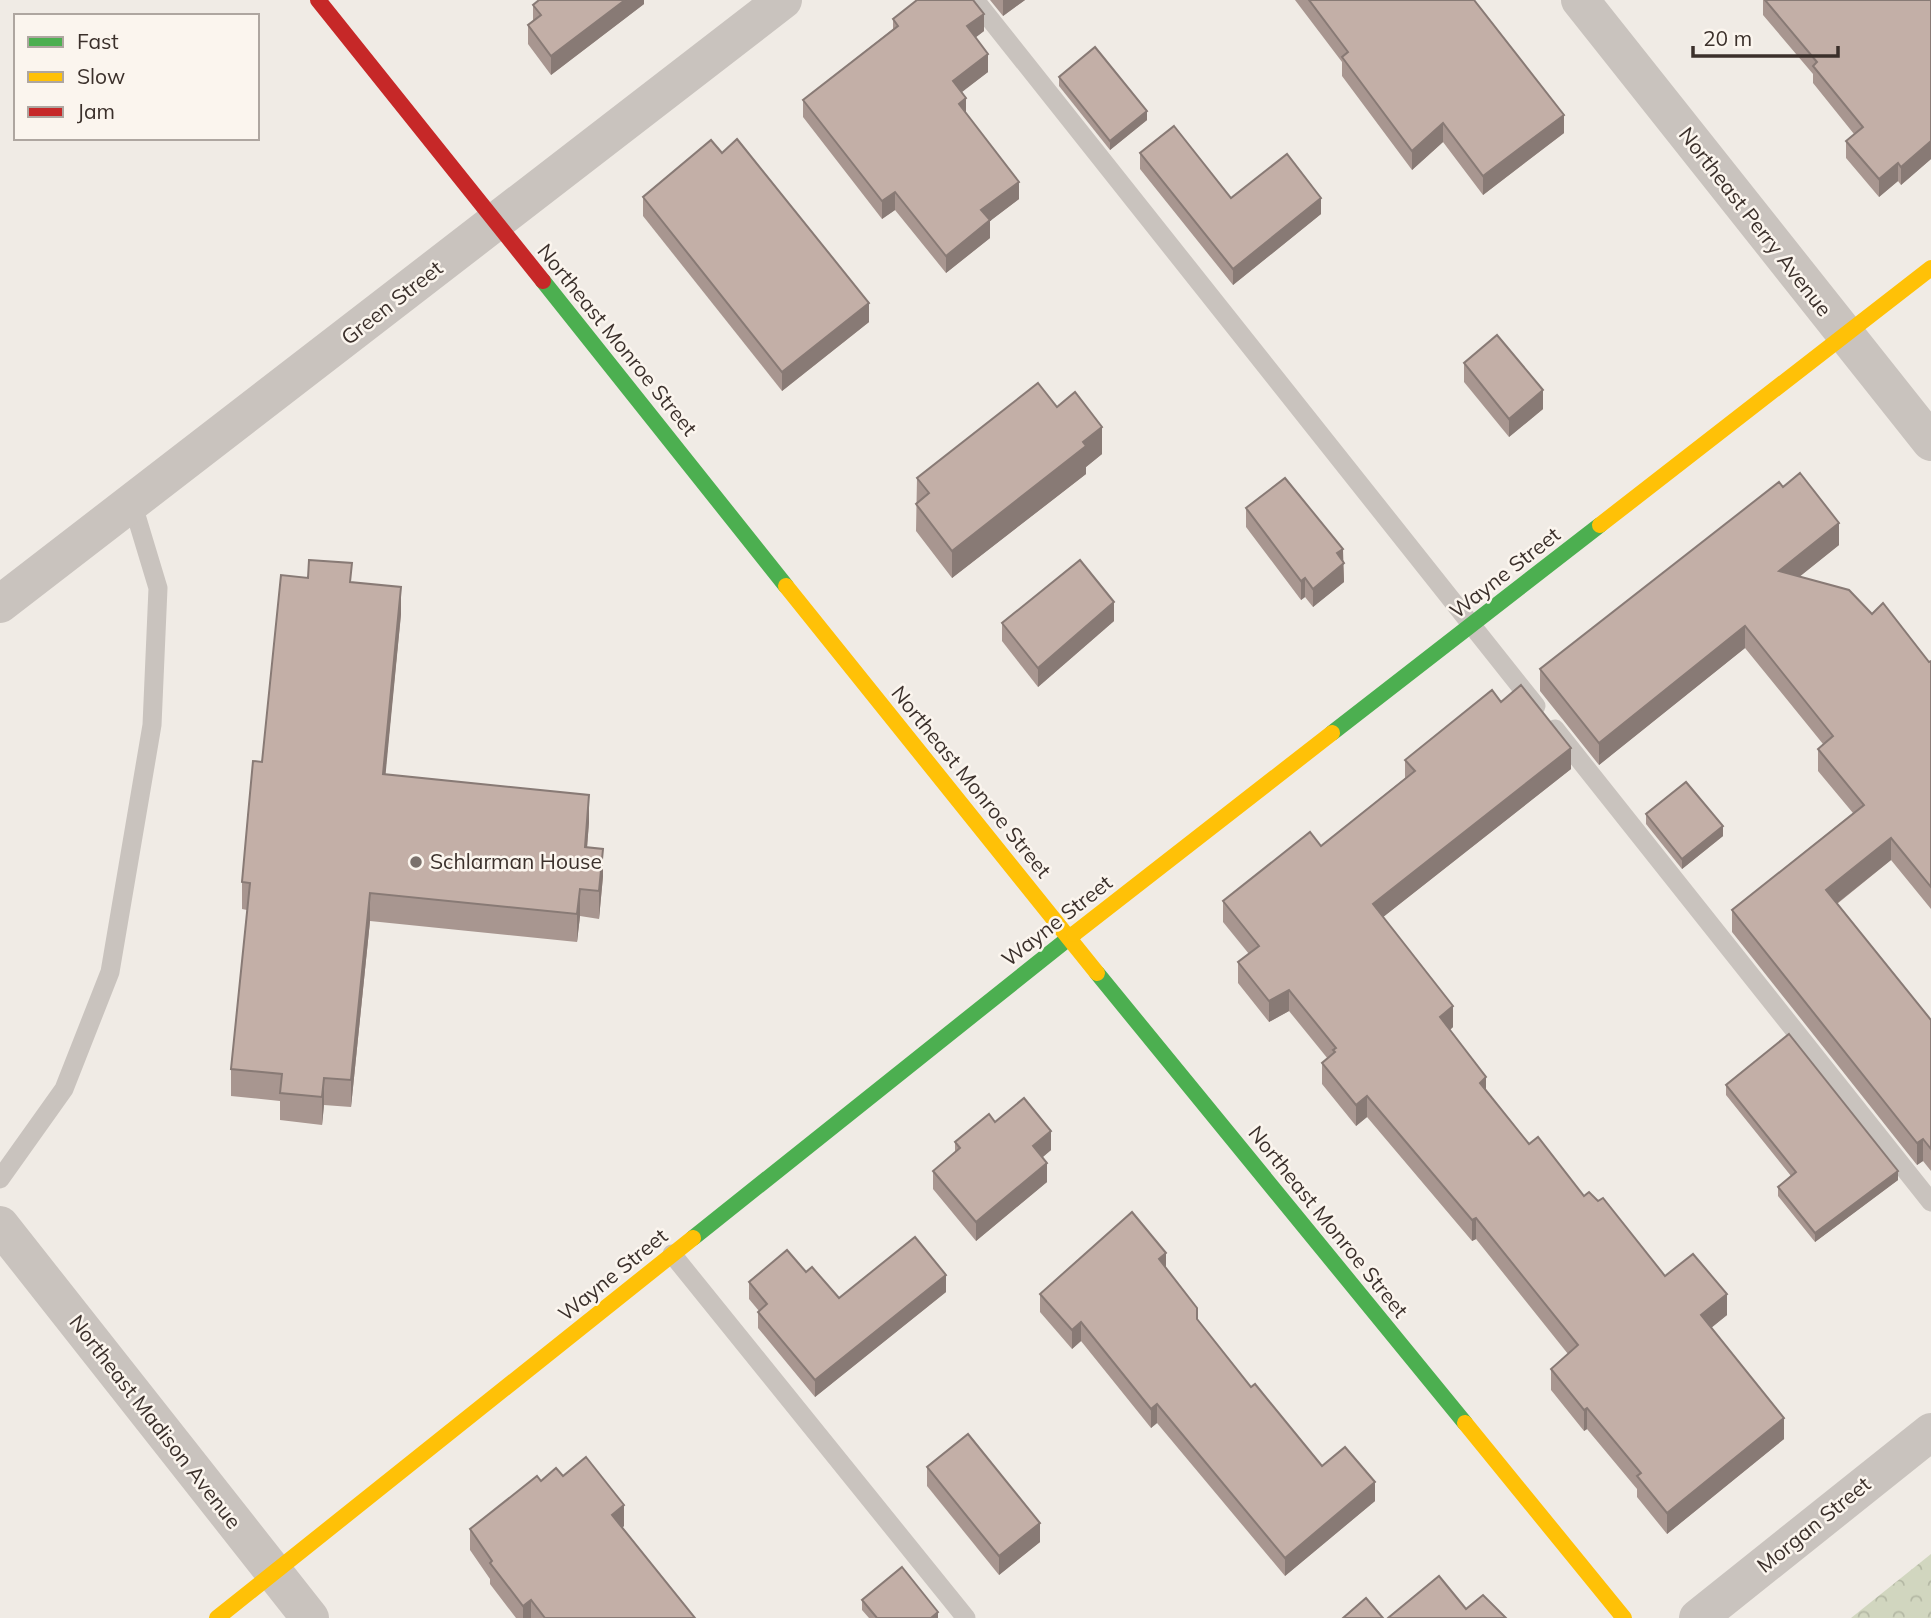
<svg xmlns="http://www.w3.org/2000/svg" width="1931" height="1618" viewBox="0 0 1931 1618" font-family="Mulish,sans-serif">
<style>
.park{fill:url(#park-crowns)}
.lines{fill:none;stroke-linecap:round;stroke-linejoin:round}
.lane{stroke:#c9c3be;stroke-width:19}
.street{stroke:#c9c3be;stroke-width:38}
.fast{stroke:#4caf50;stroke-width:16}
.slow{stroke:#ffc107;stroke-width:16}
.jam{stroke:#c62828;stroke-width:16}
.wall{fill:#a89690}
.shaded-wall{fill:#887a75}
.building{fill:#c3afa7;stroke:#887a75;stroke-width:2}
.poi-dot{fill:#7a716c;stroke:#fbf5ee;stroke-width:2.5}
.labels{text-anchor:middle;stroke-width:5;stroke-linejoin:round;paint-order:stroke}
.street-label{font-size:21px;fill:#3b302b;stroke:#fbf5ee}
.poi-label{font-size:21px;fill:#3b302b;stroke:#fbf5ee;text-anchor:start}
</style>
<defs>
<pattern id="park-crowns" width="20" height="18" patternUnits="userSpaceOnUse" patternTransform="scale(1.75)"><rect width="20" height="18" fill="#d1d6bf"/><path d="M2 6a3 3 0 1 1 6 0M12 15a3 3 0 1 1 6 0" fill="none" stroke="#b4b8a4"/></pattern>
</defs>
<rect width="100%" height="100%" fill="#f0ebe5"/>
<polygon class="park" points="1931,1554 1931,1618 1851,1618"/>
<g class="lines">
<g class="lane">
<polyline points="975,0 1536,706"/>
<polyline points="1555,729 1931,1202"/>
<polyline points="0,1179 64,1089 110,972 152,725 158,588 132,502"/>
<polyline points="672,1254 966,1618"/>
</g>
<g class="street">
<polyline points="1580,0 1931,442"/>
<polyline points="0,604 783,0"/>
<polyline points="0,1225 310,1618"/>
<polyline points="1698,1618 1931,1432"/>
</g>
<g class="fast">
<polyline points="543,281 786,586"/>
<polyline points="1332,733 1600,525"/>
<polyline points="1097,973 1465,1423"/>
<polyline points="693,1238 1074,934"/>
</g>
<g class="slow">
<polyline points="1600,525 1931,268"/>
<polyline points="786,586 1097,973"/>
<polyline points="1074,934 1332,733"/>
<polyline points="1465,1423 1624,1618"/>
<polyline points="217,1618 693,1238"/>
</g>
<polyline class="jam" points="318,0 543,281"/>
</g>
<g class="wall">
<polygon points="644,0 644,4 551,75 528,44 528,25 533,22 533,5"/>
<polygon points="990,0 1025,0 1003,16"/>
<polygon points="1295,0 1474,0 1564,133 1483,195 1443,142 1412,170 1342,76 1342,62"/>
<polygon points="1763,0 1931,0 1931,159 1901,185 1898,181 1879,197 1846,158 1846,141 1854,134 1813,83 1813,74 1763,15"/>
<polygon points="893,19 984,31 976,37 988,72 961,92 966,113 1019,199 990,221 990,238 946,273 895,210 882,219 803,117 803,100 893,29"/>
<polygon points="1059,77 1147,120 1110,150 1059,86"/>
<polygon points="722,153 869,322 782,391 643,216 643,197"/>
<polygon points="1140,153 1231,198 1321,214 1233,285 1140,169"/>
<polygon points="1464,363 1543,409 1509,437 1464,382"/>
<polygon points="1057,407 1102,454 1086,467 1086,474 952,578 916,531 917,478"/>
<polygon points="1783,487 1839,545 1799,577 1872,614 1929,662 1931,661 1931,909 1891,860 1837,904 1931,1020 1931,1171 1923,1161 1917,1165 1732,932 1732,910 1853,813 1818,771 1818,749 1823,744 1745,648 1599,765 1540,691 1540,669"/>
<polygon points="1246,508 1343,561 1344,582 1313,607 1305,597 1301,600 1246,527"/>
<polygon points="352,582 401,614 385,774 589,822 587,847 603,876 599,919 580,916 577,942 370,921 351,1107 324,1105 322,1125 280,1120 280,1101 231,1096 231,1069 247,910 242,909 242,882 262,762"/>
<polygon points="1114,621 1038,687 1002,641 1002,623"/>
<polygon points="1501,702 1571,769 1383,917 1453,1027 1450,1030 1486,1091 1529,1144 1584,1196 1665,1276 1727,1315 1711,1328 1784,1439 1667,1534 1637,1497 1637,1489 1587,1429 1584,1431 1551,1390 1551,1369 1568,1354 1476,1239 1472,1241 1367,1117 1356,1126 1322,1084 1322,1063 1328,1059 1289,1011 1269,1022 1238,983 1238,962 1249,954 1223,922 1223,901 1321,846 1405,778 1405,760"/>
<polygon points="1646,814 1723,836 1682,869 1646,824"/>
<polygon points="1726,1085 1898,1180 1815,1242 1778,1196 1778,1187 1791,1176 1726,1095"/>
<polygon points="995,1122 1051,1150 1043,1157 1047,1182 976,1241 933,1189 933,1171 955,1153 955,1142"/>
<polygon points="1166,1268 1197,1319 1251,1387 1322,1466 1375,1501 1285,1576 1157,1423 1151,1428 1081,1341 1072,1349 1040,1312 1040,1294"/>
<polygon points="806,1272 839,1298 946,1292 815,1397 758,1328 758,1312 759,1311 749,1299 749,1282"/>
<polygon points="927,1467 1040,1542 999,1575 927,1486"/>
<polygon points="563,1476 624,1526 622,1528 695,1618 516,1618 490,1584 490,1579 470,1550 470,1529 541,1481"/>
<polygon points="862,1600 938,1618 869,1618 862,1610"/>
</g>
<g class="shaded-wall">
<polygon points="625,0 644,0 644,4 551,75 551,56"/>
<polygon points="1003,0 1025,0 1003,16"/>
<polygon points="984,14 984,31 967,44 967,26"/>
<polygon points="988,54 988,72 953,99 953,81"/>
<polygon points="966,98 966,115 959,104"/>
<polygon points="1147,111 1147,120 1110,150 1110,141"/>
<polygon points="1564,115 1564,133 1483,195 1483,176"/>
<polygon points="1443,123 1443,142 1412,170 1412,151"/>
<polygon points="1931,141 1931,159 1901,185 1901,167"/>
<polygon points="1898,163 1898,181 1879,197 1879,179"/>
<polygon points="1019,182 1019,199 990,221 990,238 946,273 946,256 981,210"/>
<polygon points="895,192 895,210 882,219 882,201"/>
<polygon points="1321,198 1321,214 1233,285 1233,269"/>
<polygon points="869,303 869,322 782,391 782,372"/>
<polygon points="1543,390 1543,409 1509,437 1509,419"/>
<polygon points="1102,427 1102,454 1086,467 1086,474 952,578 952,551 1083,442"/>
<polygon points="1839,523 1839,545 1779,593 1779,571"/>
<polygon points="1343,549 1344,582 1313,607 1313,589 1337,553"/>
<polygon points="1305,578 1305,597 1301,600 1301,581"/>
<polygon points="401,587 401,614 383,801 383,774"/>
<polygon points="1114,602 1114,621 1038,687 1038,668"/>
<polygon points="1745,626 1745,648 1599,765 1599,743"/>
<polygon points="1571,748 1571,769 1373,925 1373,904"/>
<polygon points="589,795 589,822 585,874 585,847"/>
<polygon points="1723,826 1723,836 1682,869 1682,859"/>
<polygon points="1891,838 1891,860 1826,912 1826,890"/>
<polygon points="603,849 603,876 599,919 599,891"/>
<polygon points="580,889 580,916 577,942 577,914"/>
<polygon points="370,893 370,921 351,1107 351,1080"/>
<polygon points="1289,990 1289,1011 1269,1022 1269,1001"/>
<polygon points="1453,1006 1453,1027 1440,1038 1440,1017"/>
<polygon points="1486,1077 1486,1098 1480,1083"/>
<polygon points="324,1078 324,1105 322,1125 322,1097"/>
<polygon points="1367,1096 1367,1117 1356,1126 1356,1105"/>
<polygon points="1051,1131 1051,1150 1033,1165 1033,1146"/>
<polygon points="1923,1139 1923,1161 1917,1165 1917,1143"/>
<polygon points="1047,1163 1047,1182 976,1241 976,1222"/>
<polygon points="1898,1171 1898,1180 1815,1242 1815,1233"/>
<polygon points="1476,1218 1476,1239 1472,1241 1472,1220"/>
<polygon points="1166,1253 1166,1272 1159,1259"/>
<polygon points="946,1275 946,1292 815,1397 815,1380"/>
<polygon points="1727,1294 1727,1315 1701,1336 1701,1315"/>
<polygon points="1081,1322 1081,1341 1072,1349 1072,1330"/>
<polygon points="1157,1404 1157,1423 1151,1428 1151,1409"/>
<polygon points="1587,1408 1587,1429 1584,1431 1584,1410"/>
<polygon points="1784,1418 1784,1439 1667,1534 1667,1513"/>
<polygon points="1375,1482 1375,1501 1285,1576 1285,1558"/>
<polygon points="624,1505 624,1526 612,1536 612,1515"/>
<polygon points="1040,1523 1040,1542 999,1575 999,1556"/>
<polygon points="531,1600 531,1618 523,1618 523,1606"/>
<polygon points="938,1612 938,1618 931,1618"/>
</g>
<g class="building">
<polygon points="539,0 625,0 551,56 528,25 541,15 533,5"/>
<polygon points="917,0 973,0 984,14 967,26 988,54 953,81 966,98 959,104 1019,182 981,210 990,220 946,256 895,192 882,201 803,100 898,26 893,19"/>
<polygon points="1309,0 1474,0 1564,115 1483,176 1443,123 1412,151 1342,57 1348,52"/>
<polygon points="1765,0 1931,0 1931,141 1901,167 1898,163 1879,179 1846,141 1863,127 1813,66 1817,62"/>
<polygon points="1095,47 1147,111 1110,141 1059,77"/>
<polygon points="1174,126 1231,198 1287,154 1321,198 1233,269 1140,153"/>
<polygon points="737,139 869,303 782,372 643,197 711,140 722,153"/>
<polygon points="1497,335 1543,390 1509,419 1464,363"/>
<polygon points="1038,383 1057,407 1075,392 1102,427 1083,442 1086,446 952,551 916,504 929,493 917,478"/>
<polygon points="1800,473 1839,523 1779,571 1849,590 1872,614 1883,603 1929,662 1931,661 1931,887 1891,838 1826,890 1931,1020 1931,1149 1923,1139 1917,1143 1732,910 1864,805 1818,749 1833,736 1745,626 1599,743 1540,669 1779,482 1783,487"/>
<polygon points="1285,478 1343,549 1337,553 1344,563 1313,589 1305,578 1301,581 1246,508"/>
<polygon points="309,560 352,563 350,582 401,587 383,774 589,795 585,847 603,849 599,891 580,889 577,914 370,893 351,1080 324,1078 322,1097 280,1093 282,1074 231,1069 250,883 242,882 248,815 253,761 262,762 281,575 308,578"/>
<polygon points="1080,560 1114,602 1038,668 1002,623"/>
<polygon points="1521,685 1571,748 1373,904 1453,1006 1440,1017 1486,1077 1480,1083 1529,1144 1538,1137 1584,1196 1589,1192 1598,1201 1603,1198 1665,1276 1693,1254 1727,1294 1701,1315 1784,1418 1667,1513 1637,1476 1641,1473 1587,1408 1584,1410 1551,1369 1578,1345 1476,1218 1472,1220 1367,1096 1356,1105 1322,1063 1335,1052 1333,1050 1336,1048 1289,990 1269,1001 1238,962 1259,946 1223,901 1310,832 1321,846 1415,771 1405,760 1492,690 1501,702"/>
<polygon points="1686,782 1723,826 1682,859 1646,814"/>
<polygon points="1789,1034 1898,1171 1815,1233 1778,1187 1796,1172 1726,1085"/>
<polygon points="1024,1098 1051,1131 1033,1146 1047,1163 976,1222 933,1171 960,1148 955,1142 989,1114 995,1122"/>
<polygon points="1132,1212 1166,1253 1159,1259 1197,1308 1197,1319 1251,1387 1255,1384 1322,1466 1345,1447 1375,1482 1285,1558 1157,1404 1151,1409 1081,1322 1072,1330 1040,1294"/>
<polygon points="915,1237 946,1275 815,1380 758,1312 767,1304 749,1282 787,1250 806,1272 812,1267 839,1298"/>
<polygon points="968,1434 1040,1523 999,1556 927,1467"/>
<polygon points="586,1457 624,1505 612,1515 695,1618 545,1618 531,1600 523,1606 490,1563 492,1561 470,1529 537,1476 541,1481 556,1468 563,1476"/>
<polygon points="902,1567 938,1612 931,1618 877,1618 862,1600"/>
<polygon points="1439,1576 1466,1609 1483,1595 1506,1618 1388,1618"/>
<polygon points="1366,1598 1383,1618 1343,1618"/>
</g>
<circle class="poi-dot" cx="416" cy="862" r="7"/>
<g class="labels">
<g class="street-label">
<text transform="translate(1755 222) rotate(52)" y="7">Northeast Perry Avenue</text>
<text transform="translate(392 303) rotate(-38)" y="7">Green Street</text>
<text transform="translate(617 340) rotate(51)" y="7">Northeast Monroe Street</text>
<text transform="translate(1505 573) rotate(-38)" y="7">Wayne Street</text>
<text transform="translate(971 782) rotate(51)" y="7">Northeast Monroe Street</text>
<text transform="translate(1057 921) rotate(-38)" y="7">Wayne Street</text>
<text transform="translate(1328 1222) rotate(51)" y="7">Northeast Monroe Street</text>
<text transform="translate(613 1275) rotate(-39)" y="7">Wayne Street</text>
<text transform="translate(155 1422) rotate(52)" y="7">Northeast Madison Avenue</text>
<text transform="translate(1814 1525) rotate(-39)" y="7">Morgan Street</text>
</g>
<g class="poi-label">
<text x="430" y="869">Schlarman House</text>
</g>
</g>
<rect x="14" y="14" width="245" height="126" fill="#fbf5ee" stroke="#aea6a0" stroke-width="2"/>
<rect x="28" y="37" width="35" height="10" fill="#4caf50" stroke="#aea6a0" stroke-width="2"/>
<text x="77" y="49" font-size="21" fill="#3b302b">Fast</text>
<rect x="28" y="72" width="35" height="10" fill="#ffc107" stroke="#aea6a0" stroke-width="2"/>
<text x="77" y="84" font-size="21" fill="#3b302b">Slow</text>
<rect x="28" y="107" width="35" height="10" fill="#c62828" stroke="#aea6a0" stroke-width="2"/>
<text x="77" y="119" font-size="21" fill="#3b302b">Jam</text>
<path d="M1693 46v10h145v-10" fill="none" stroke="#3b302b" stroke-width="3.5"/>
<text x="1703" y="46" font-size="21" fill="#3b302b" stroke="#fbf5ee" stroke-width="5" paint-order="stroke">20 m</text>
</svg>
